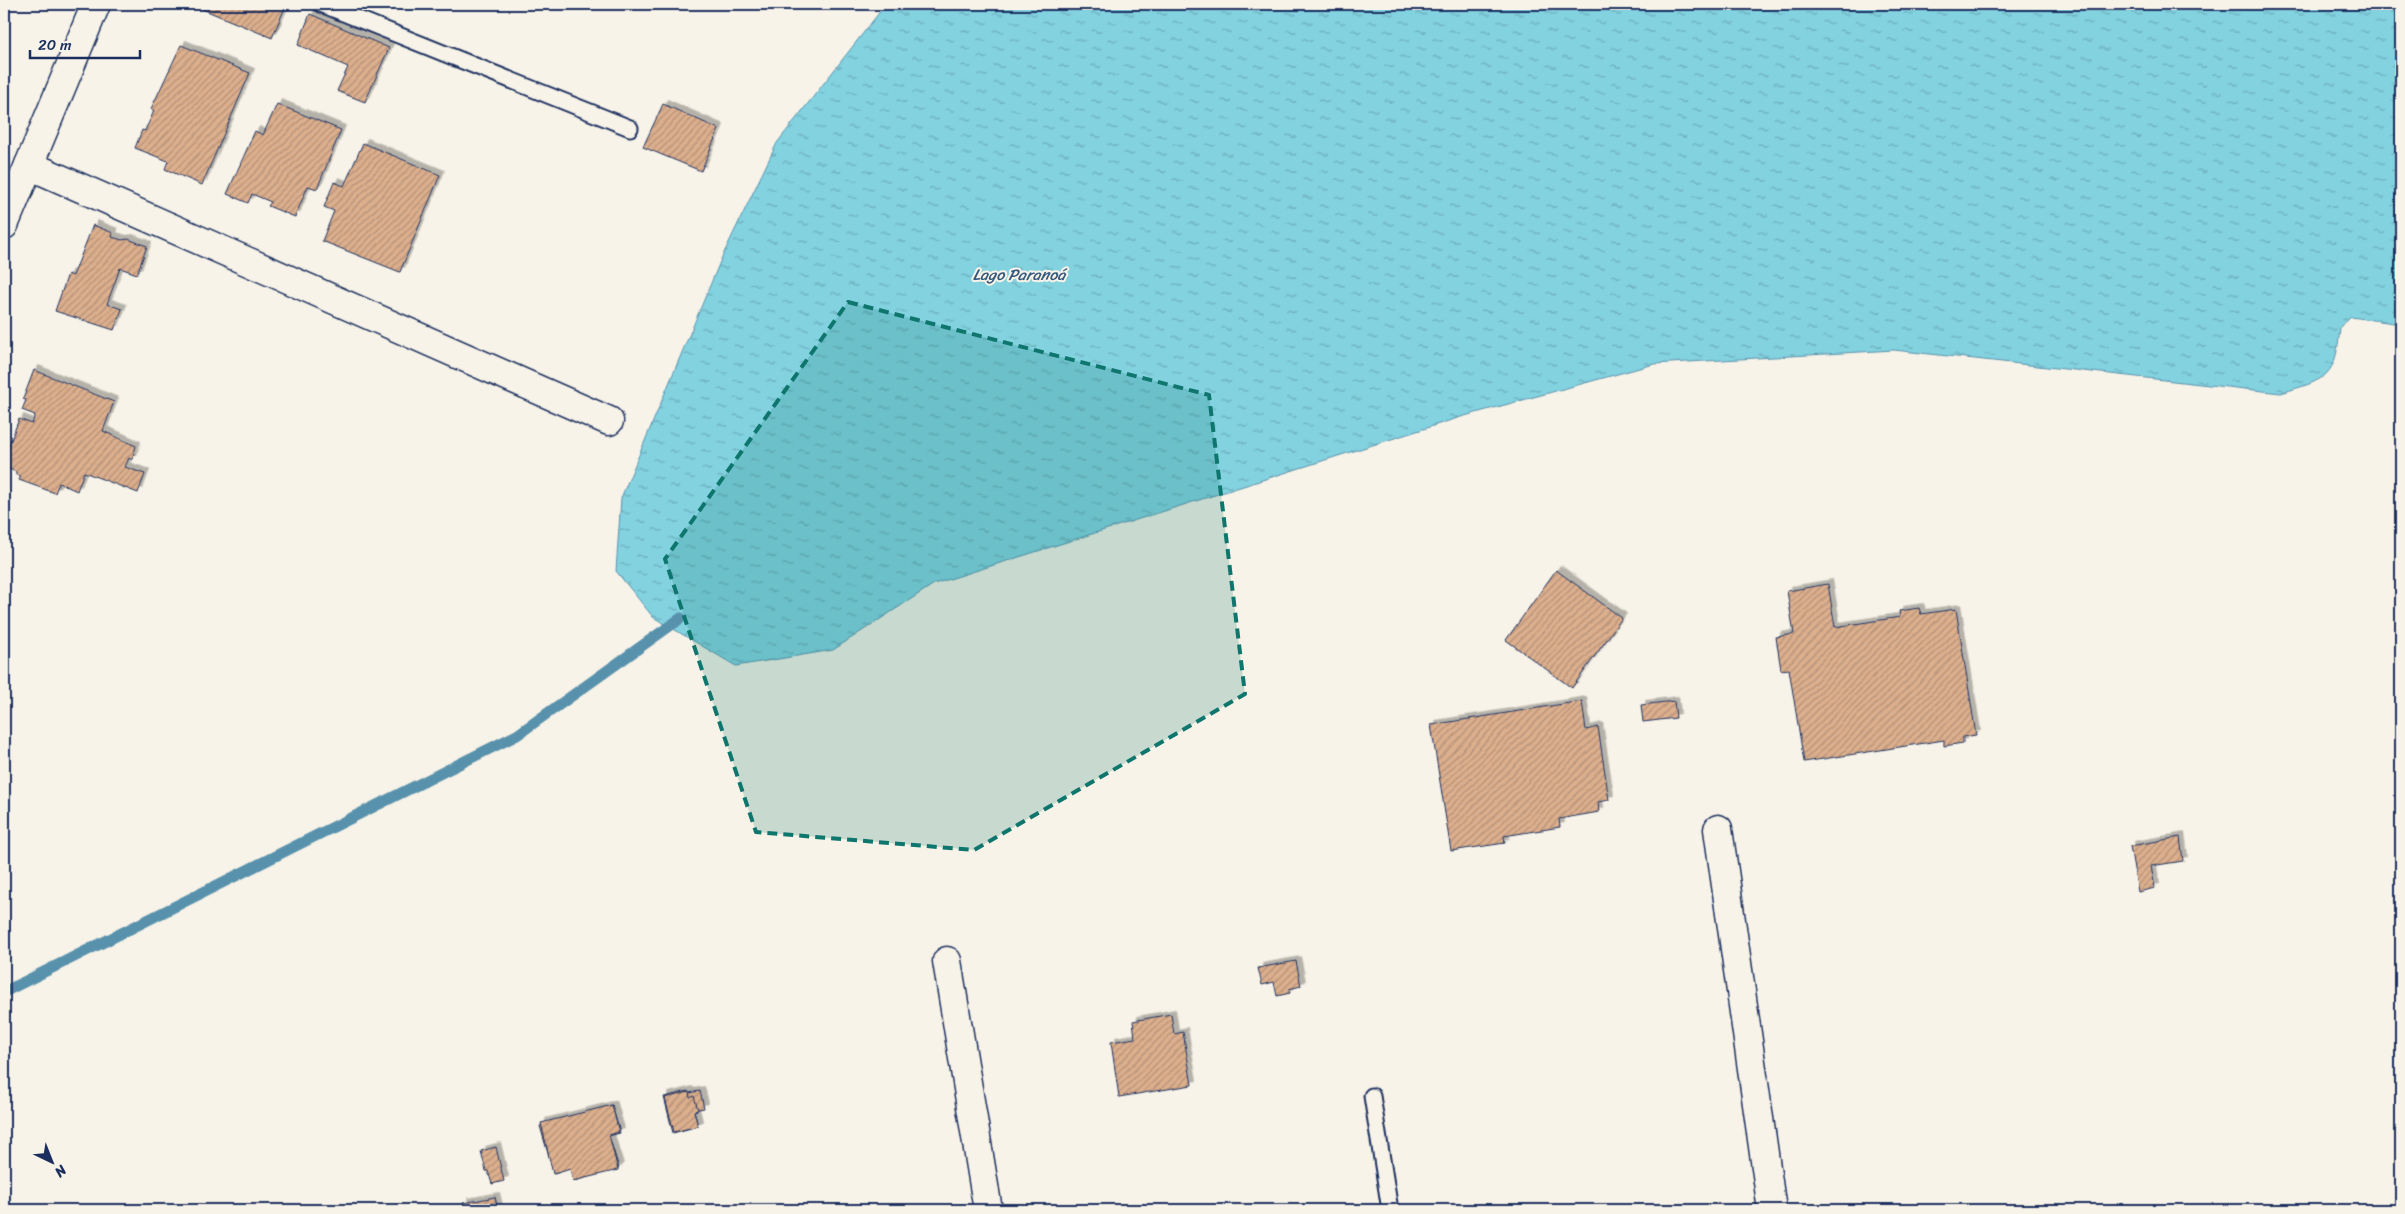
<svg xmlns="http://www.w3.org/2000/svg" width="2405" height="1214" viewBox="0 0 2405 1214" font-family="Sriracha,sans-serif">
<style>
.water{fill:url(#water-ripples);stroke:#5991ac}
.lines{fill:none;stroke-linecap:round;stroke-linejoin:round}
.stream{stroke:#5991ac;stroke-width:11}
.building{fill:url(#building-hatch);stroke:#1b2f5e;filter:url(#shadow)}
.lane-casing{stroke:#1b2f5e;stroke-width:19}
.street-casing{stroke:#1b2f5e;stroke-width:31}
.lane{stroke:#f7f3e8;stroke-width:15}
.street{stroke:#f7f3e8;stroke-width:28}
.marked{fill:#0f766e;fill-opacity:0.2;stroke:#0f766e;stroke-width:4;stroke-dasharray:10 6;stroke-linejoin:round}
.labels{text-anchor:middle;stroke-width:4;stroke-linejoin:round;paint-order:stroke}
.water-label{font-size:16px;font-style:italic;fill:#35587e;stroke:#f7f3e8}
</style>
<defs>
<pattern id="water-ripples" width="26" height="14" patternUnits="userSpaceOnUse" patternTransform="scale(1.25)"><rect width="26" height="14" fill="#83d2e0"/><path d="M2 4q2-2 4 0t4 0M15 11q2-2 4 0t4 0" fill="none" stroke="#6aabb9"/></pattern>
<pattern id="building-hatch" width="6" height="6" patternUnits="userSpaceOnUse" patternTransform="scale(1.25)"><rect width="6" height="6" fill="#dcaf8d"/><path d="M-1 1l2-2M0 6l6-6M5 7l2-2" fill="none" stroke="#b28f76"/></pattern>
<filter id="shadow"><feDropShadow dx="4.5" dy="-4.5" stdDeviation="0" flood-color="#0004"/></filter>
</defs>
<rect width="100%" height="100%" fill="#f7f3e8"/>
<filter id="ink" filterUnits="userSpaceOnUse"><feTurbulence type="fractalNoise" baseFrequency=".02" numOctaves="2"/><feDisplacementMap in="SourceGraphic" scale="10" xChannelSelector="R" yChannelSelector="G"/><feConvolveMatrix kernelMatrix="1 2 1 2 8 2 1 2 1" color-interpolation-filters="sRGB"/></filter>
<g filter="url(#ink)">
<path class="water" d="M886 4H2401V324L2351 317 2340 327C2336 378 2327 379 2281 393L1894 350 1654 364 1461 417 934 584 833 650 736 666 653 617 616 571 621 498 722 257 777 143Z"/>
<g class="lines">
<polyline class="stream" points="4,992 517,735 681,618"/>
</g>
<g class="building">
<polygon points="195,4 283,4 286,5 272,38 195,6"/>
<polygon points="310,14 389,48 365,102 337,91 348,67 298,45"/>
<polygon points="181,45 250,73 202,185 165,169 168,161 135,148 142,130 145,131 154,111 151,109"/>
<polygon points="277,104 341,130 317,189 308,186 295,217 268,206 271,202 252,194 248,203 227,194 255,131 263,135"/>
<polygon points="663,104 719,129 701,171 643,147"/>
<polygon points="363,143 440,175 400,272 322,241 334,211 324,207 334,182 344,186"/>
<polygon points="93,225 113,233 112,237 122,240 128,239 147,246 137,274 120,268 107,304 122,309 114,330 55,311 68,274 73,276"/>
<polygon points="34,370 114,402 103,431 136,446 132,460 129,458 125,467 145,474 138,493 84,472 77,491 59,483 55,493 19,480 21,476 16,475 16,472 4,467 4,458 19,419 32,424 35,415 22,410 26,400 23,399"/>
<polygon points="1556,570 1622,618 1572,688 1506,640"/>
<polygon points="1828,584 1835,627 1900,617 1899,611 1919,608 1921,614 1956,609 1976,735 1963,737 1963,743 1944,746 1944,740 1804,762 1789,669 1781,670 1776,637 1794,634 1787,591"/>
<polygon points="1582,701 1586,730 1598,727 1609,800 1598,802 1599,812 1559,819 1560,827 1504,836 1505,843 1451,851 1431,725"/>
<polygon points="1674,701 1676,718 1643,722 1641,705"/>
<polygon points="2180,837 2183,861 2151,866 2155,888 2138,892 2130,846"/>
<polygon points="1296,961 1301,986 1289,989 1290,993 1277,996 1274,982 1262,985 1258,968"/>
<polygon points="1171,1014 1174,1034 1183,1032 1192,1085 1119,1097 1111,1042 1135,1038 1133,1021"/>
<polygon points="688,1091 689,1093 700,1091 704,1108 694,1110 698,1126 673,1133 664,1097"/>
<polygon points="689,1092 690,1098 694,1096 698,1110 694,1111 698,1126 674,1132 665,1098"/>
<polygon points="612,1105 620,1133 609,1136 619,1168 574,1181 570,1169 554,1174 540,1126"/>
<polygon points="612,1105 619,1132 609,1135 618,1170 573,1181 570,1169 553,1174 541,1123"/>
<polygon points="496,1147 504,1181 492,1184 488,1171 486,1171 481,1151"/>
<polygon points="495,1197 498,1210 464,1210 463,1203"/>
</g>
<g class="lines">
<defs>
<g id="lane">
<polyline points="321,4 630,128"/>
<polyline points="1372,1096 1390,1210"/>
</g>
<g id="street">
<polyline points="29,165 609,421"/>
<polyline points="4,225 96,4"/>
<polyline points="1718,829 1772,1210"/>
<polyline points="947,961 988,1210"/>
</g>
</defs>
<use href="#lane" class="lane-casing"/>
<use href="#street" class="street-casing"/>
<use href="#lane" class="lane"/>
<use href="#street" class="street"/>
</g>
</g>
<path class="marked" d="M848 302 1209 395 1245 694 974 850 756 832 665 559Z"/>
<g class="labels">
<g class="water-label">
<text x="1019" y="280">Lago Paranoá</text>
</g>
</g>
<rect width="2405" height="1214" fill="none" stroke="#f7f3e8" stroke-width="20"/>
<rect x="10" y="10" width="2385" height="1194" fill="none" stroke="#1b2f5e" stroke-width="2" filter="url(#ink)"/>
<g transform="translate(52 1162) rotate(137)" stroke="#f7f3e8" stroke-width="4" paint-order="stroke">
<path d="M0-4L9 19L0 12L-9 19Z" fill="#1b2f5e"/>
<text y="-8" font-size="14" font-weight="bold" text-anchor="middle" fill="#1b2f5e">N</text>
</g>
<path d="M30 50v8h110v-8" fill="none" stroke="#1b2f5e" stroke-width="2.5"/>
<text x="38" y="50" font-size="15" fill="#1b2f5e" stroke="#f7f3e8" stroke-width="4" paint-order="stroke">20 m</text>
</svg>
